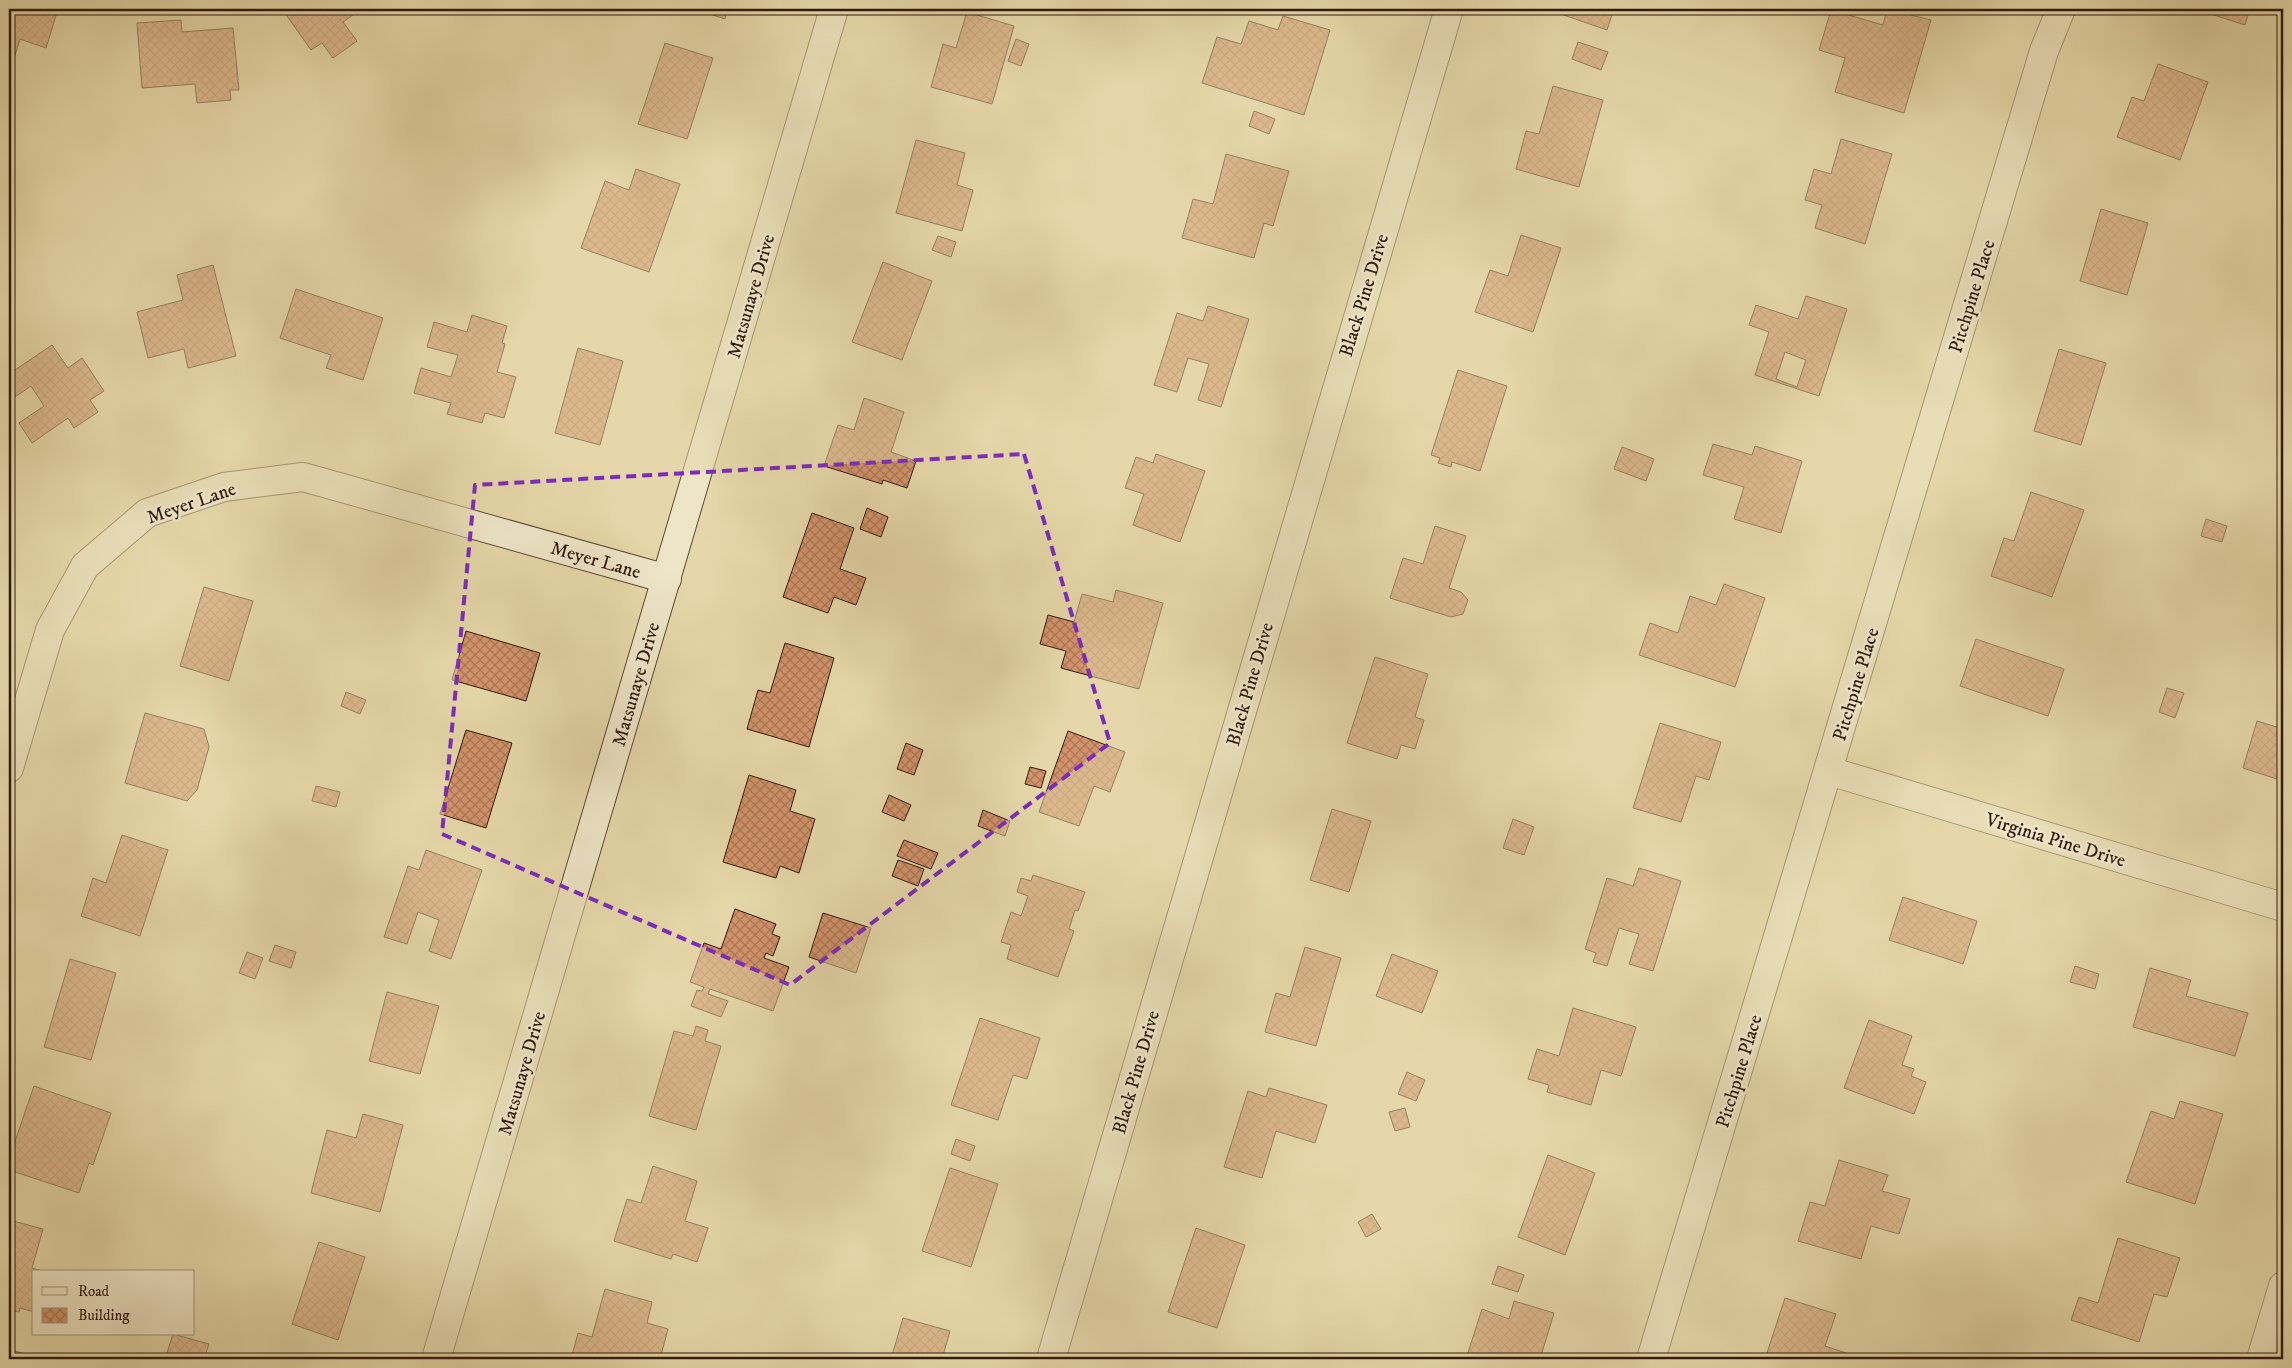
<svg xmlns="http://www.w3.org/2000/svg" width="2292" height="1368" viewBox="0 0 2292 1368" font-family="'IM FELL DW Pica',serif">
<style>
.building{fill:url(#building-cross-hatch);stroke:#311a0f;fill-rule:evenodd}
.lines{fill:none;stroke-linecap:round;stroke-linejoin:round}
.street-casing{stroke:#5e4936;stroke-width:30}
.street{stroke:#eee5c7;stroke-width:28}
.marked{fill:none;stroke:#7b2cbf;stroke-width:4;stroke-dasharray:10 6;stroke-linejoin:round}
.labels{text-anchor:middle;stroke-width:5;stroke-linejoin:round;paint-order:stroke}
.street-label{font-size:19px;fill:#311a0f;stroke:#eee5c7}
</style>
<defs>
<pattern id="building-cross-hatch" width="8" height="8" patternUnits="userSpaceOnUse" patternTransform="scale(1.25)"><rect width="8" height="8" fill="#d2936b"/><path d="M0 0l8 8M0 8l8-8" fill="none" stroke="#ab7756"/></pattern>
</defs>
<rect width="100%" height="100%" fill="#e5d7a9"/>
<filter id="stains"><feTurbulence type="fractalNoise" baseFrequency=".004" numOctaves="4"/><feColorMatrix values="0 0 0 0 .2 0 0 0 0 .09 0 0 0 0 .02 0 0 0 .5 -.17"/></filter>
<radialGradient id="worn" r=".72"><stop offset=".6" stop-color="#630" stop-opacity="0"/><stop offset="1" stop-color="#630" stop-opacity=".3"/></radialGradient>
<g class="building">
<polygon points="9,9 58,9 46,48 20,39 12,65 9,64"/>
<polygon points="282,9 361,9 343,22 357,41 333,58 322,43 311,50"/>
<polygon points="694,9 728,9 725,19"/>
<polygon points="1559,9 1614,9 1607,30 1558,13"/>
<polygon points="1887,9 1931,20 1904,113 1835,92 1845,58 1819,50 1831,10 1883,25"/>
<polygon points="2195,9 2250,9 2245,25"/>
<polygon points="967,12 1014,26 992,104 931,87 943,44 956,48"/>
<polygon points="1283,16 1330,30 1304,115 1202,83 1217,37 1241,44 1249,21 1278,30"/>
<polygon points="181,20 182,32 233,28 239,90 230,90 231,100 197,103 195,84 142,88 137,23"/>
<polygon points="1016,39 1029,44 1021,66 1008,61"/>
<polygon points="1578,42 1608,52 1601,70 1572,59"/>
<polygon points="665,43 713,58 687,139 638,124"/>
<polygon points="2158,64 2208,82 2180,160 2117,137 2132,97 2144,101"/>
<polygon points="1553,86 1603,100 1579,187 1516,169 1526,131 1539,134"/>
<polygon points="1254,111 1275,119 1269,134 1249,126"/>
<polygon points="1841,139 1892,154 1865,244 1815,228 1822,205 1805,200 1814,169 1831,174"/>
<polygon points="916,140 965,153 957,185 973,190 962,231 896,213"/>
<polygon points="1226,154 1289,171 1273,226 1264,223 1254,258 1182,238 1193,199 1213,204"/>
<polygon points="636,169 680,184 649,272 581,248 605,181 629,190"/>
<polygon points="2101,209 2148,223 2127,295 2080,281"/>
<polygon points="1521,235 1561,248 1533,332 1475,312 1490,270 1508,276"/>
<polygon points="938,236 956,242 951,257 932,250"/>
<polygon points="883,262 932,281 902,360 852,342"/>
<polygon points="213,265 236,356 188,368 184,349 148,358 137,312 183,300 177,275"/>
<polygon points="296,289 383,318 363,380 326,368 331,355 280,338"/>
<path d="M1806 296 1847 309 1819 396 1755 375 1769 332 1749 325 1756 305 1798 319ZM1785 352 1806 360 1797 387 1776 379Z"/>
<polygon points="1208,306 1249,319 1221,407 1198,400 1209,364 1188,358 1177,392 1154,385 1177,313 1203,321"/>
<polygon points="472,315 507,326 502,343 505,344 497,372 516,377 504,418 485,413 482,423 447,414 451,403 414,393 421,368 451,377 458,355 427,347 434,322 467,332"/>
<polygon points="52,345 68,368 82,358 104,391 90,400 98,412 74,428 68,418 32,443 19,423 44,406 31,386 9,401 9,374"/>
<polygon points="578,348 623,361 600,445 555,433"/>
<polygon points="2059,349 2106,363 2081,445 2034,431"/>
<polygon points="1458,370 1507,386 1480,471 1452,462 1451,467 1438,463 1440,458 1431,455"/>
<polygon points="864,398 904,412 891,452 916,461 907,488 883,480 882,484 824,466 838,425 854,430"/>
<polygon points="1713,444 1752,455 1755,446 1802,461 1781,533 1734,519 1744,487 1703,475"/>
<polygon points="1622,447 1654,459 1646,481 1614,469"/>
<polygon points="1156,454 1205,471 1180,542 1133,525 1144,494 1125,488 1136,457 1153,463"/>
<polygon points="2031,492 2084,510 2052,597 1991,576 2004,538 2014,541"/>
<polygon points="867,508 888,517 881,537 860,529"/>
<polygon points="812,513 854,528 840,569 866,578 856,605 834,597 828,613 783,597"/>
<polygon points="2206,519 2227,526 2222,542 2201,536"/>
<polygon points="1435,526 1466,536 1449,588 1461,592 1468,600 1463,614 1451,617 1390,598 1403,558 1423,564"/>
<polygon points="1724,584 1765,598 1735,687 1639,655 1650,623 1678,633 1690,596 1716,605"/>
<polygon points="204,587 253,601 229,681 180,666"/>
<polygon points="1116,590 1163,603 1139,689 1061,668 1066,651 1040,644 1048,615 1074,622 1082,594 1113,602"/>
<polygon points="466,631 540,653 526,701 452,680"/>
<polygon points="1976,639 2064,669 2048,716 1960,686"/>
<polygon points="785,643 834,658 809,747 747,729 758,690 770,693"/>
<polygon points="1375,657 1428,674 1415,717 1424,720 1415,749 1401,745 1397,759 1347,743"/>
<polygon points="2167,688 2184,693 2175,718 2159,712"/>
<polygon points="346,692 366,700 360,714 341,706"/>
<polygon points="145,713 204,729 209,747 197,790 187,801 125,783"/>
<polygon points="2257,721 2283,729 2283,781 2243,768"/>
<polygon points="1660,723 1721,742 1709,780 1696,776 1681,822 1633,808"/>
<polygon points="466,730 512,743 486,828 440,814"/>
<polygon points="1068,731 1125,752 1110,792 1094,786 1079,826 1039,812"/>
<polygon points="906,743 923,750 914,775 897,769"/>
<polygon points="1030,767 1046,771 1041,788 1025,784"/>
<polygon points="749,775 796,790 790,811 815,819 799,873 780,866 776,878 723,862"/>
<polygon points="316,786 340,792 336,807 312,801"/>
<polygon points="889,795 911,805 904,821 882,812"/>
<polygon points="1332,809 1371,821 1349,892 1310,880"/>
<polygon points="983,810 1010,821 1005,836 978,826"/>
<polygon points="1513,819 1534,827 1524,855 1503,848"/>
<polygon points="122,835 168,850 140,936 81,916 93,878 106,883"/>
<polygon points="904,840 938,853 931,869 897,856"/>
<polygon points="426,850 482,870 451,959 429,951 439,920 418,912 407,944 384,937 408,866 419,870"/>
<polygon points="898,860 924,869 918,886 892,876"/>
<polygon points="1639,868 1681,881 1653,971 1629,964 1639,934 1619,928 1607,966 1593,962 1596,953 1585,949 1607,878 1633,886"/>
<polygon points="1033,875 1085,892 1078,911 1075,910 1069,929 1074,931 1058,977 1007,959 1011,945 1001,942 1011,912 1021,916 1028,896 1017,892 1021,878 1031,881"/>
<polygon points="1903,897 1977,921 1963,964 1889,940"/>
<polygon points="735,909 776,924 772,934 780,937 773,956 766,953 764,958 789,967 773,1011 710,989 708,994 728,1001 721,1017 691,1006 697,990 702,991 704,987 690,982 704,943 721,949"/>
<polygon points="823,913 871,928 856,973 809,957"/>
<polygon points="275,945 296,952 291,968 269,961"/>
<polygon points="1305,947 1341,958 1316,1046 1265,1032 1276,993 1290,997"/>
<polygon points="247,952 263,958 255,979 239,973"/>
<polygon points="1392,954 1438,971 1422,1013 1376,996"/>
<polygon points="70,959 116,973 91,1060 44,1047"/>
<polygon points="2075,966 2099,974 2095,989 2070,982"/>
<polygon points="2150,968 2191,980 2186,996 2248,1013 2235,1056 2133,1027"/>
<polygon points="387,992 439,1006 420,1074 369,1061"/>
<polygon points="1573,1008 1636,1027 1621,1076 1601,1070 1591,1105 1547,1092 1549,1085 1528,1079 1537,1049 1559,1056"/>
<polygon points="980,1018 1040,1038 1027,1079 1013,1075 998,1120 951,1105"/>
<polygon points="1869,1020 1912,1036 1902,1065 1914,1069 1911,1076 1926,1082 1914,1114 1844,1088"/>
<polygon points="696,1026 708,1030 705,1041 721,1046 696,1130 649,1116 674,1031 693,1036"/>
<polygon points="1407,1072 1425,1080 1416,1101 1398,1094"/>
<polygon points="34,1086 111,1113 93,1165 89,1163 79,1193 9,1170 9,1159"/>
<polygon points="1269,1088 1327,1105 1315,1143 1276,1131 1262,1178 1224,1167 1248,1091 1266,1097"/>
<polygon points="2180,1101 2223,1114 2195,1204 2126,1182 2151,1111 2174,1119"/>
<polygon points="1405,1108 1410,1127 1395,1131 1389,1112"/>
<polygon points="363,1114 403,1125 380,1212 311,1193 327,1130 356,1138"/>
<polygon points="956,1139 975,1146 970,1161 951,1154"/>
<polygon points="1548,1155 1595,1173 1565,1255 1518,1237"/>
<polygon points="1839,1160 1888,1175 1882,1191 1910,1199 1899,1234 1871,1226 1861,1259 1798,1241 1810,1202 1825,1206"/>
<polygon points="653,1166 697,1181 685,1221 708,1228 697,1262 673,1254 671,1259 614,1241 627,1199 641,1203"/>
<polygon points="950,1168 998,1184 971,1267 922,1251"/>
<polygon points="1372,1214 1381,1229 1366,1237 1358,1222"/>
<polygon points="9,1220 43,1229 32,1268 46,1272 34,1272 34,1312 20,1308 19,1312 9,1310"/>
<polygon points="1196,1228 1245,1245 1217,1328 1168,1312"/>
<polygon points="2118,1238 2180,1258 2167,1297 2154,1294 2139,1342 2071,1320 2079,1297 2098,1303"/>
<polygon points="319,1242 365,1257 338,1340 292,1324"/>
<polygon points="1498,1266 1524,1275 1518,1292 1492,1284"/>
<polygon points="605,1289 652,1302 647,1323 668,1329 660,1359 571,1359 578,1333 592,1337"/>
<polygon points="1785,1298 1836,1314 1825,1346 1849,1354 1847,1359 1765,1359"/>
<polygon points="1514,1301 1554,1313 1540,1359 1466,1359 1482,1309 1509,1319"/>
<polygon points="903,1318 950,1331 942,1359 891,1359"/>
<polygon points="173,1334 209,1344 204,1359 165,1359"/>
<polygon points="9,1349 41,1359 9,1359"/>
</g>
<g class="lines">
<defs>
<g id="street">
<polyline points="9,768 50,630 85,566 147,513 224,487 303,477 667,579"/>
<polyline points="1829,771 2283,907"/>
<polyline points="436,1359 834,9"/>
<polyline points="1051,1359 1449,9"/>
<polyline points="1651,1359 2044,51 2061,9"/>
<polyline points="2261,1359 2283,1286"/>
</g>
</defs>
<use href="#street" class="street-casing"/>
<use href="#street" class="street"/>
</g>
<path d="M0 0H2292V1368H0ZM1024 454 1110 743 790 985 442 834 475 485Z" fill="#e5d7a9" fill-opacity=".55" fill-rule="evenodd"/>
<path class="marked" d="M1024 454 1110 743 790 985 442 834 475 485Z"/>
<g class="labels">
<g class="street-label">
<text transform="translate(1363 295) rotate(-73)" y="7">Black Pine Drive</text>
<text transform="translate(750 296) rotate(-74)" y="7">Matsunaye Drive</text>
<text transform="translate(1971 296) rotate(-73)" y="7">Pitchpine Place</text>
<text transform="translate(191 502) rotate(-19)" y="7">Meyer Lane</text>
<text transform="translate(596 559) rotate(16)" y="7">Meyer Lane</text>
<text transform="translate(635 684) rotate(-74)" y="7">Matsunaye Drive</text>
<text transform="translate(1249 684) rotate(-74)" y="7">Black Pine Drive</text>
<text transform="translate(1855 684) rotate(-73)" y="7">Pitchpine Place</text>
<text transform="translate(2056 839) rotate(17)" y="7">Virginia Pine Drive</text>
<text transform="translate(1738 1071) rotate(-73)" y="7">Pitchpine Place</text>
<text transform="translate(1135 1072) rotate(-74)" y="7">Black Pine Drive</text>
<text transform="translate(521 1073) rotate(-74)" y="7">Matsunaye Drive</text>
</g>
</g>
<rect width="2292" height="1368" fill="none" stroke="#e5d7a9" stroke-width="30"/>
<rect x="10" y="10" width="2272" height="1348" fill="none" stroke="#311a0f" stroke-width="2.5"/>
<rect x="15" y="15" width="2262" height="1338" fill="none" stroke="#311a0f"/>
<rect x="32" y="1270" width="162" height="65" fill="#eee5c7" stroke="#a2947d"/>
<rect x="42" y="1287" width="25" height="8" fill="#eee5c7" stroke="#a2947d"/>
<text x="78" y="1296" font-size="15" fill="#311a0f">Road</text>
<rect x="42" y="1308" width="25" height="15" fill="url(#building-cross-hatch)" stroke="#a2947d"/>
<text x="78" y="1320" font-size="15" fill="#311a0f">Building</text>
<rect width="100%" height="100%" filter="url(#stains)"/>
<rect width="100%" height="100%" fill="url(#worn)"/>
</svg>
